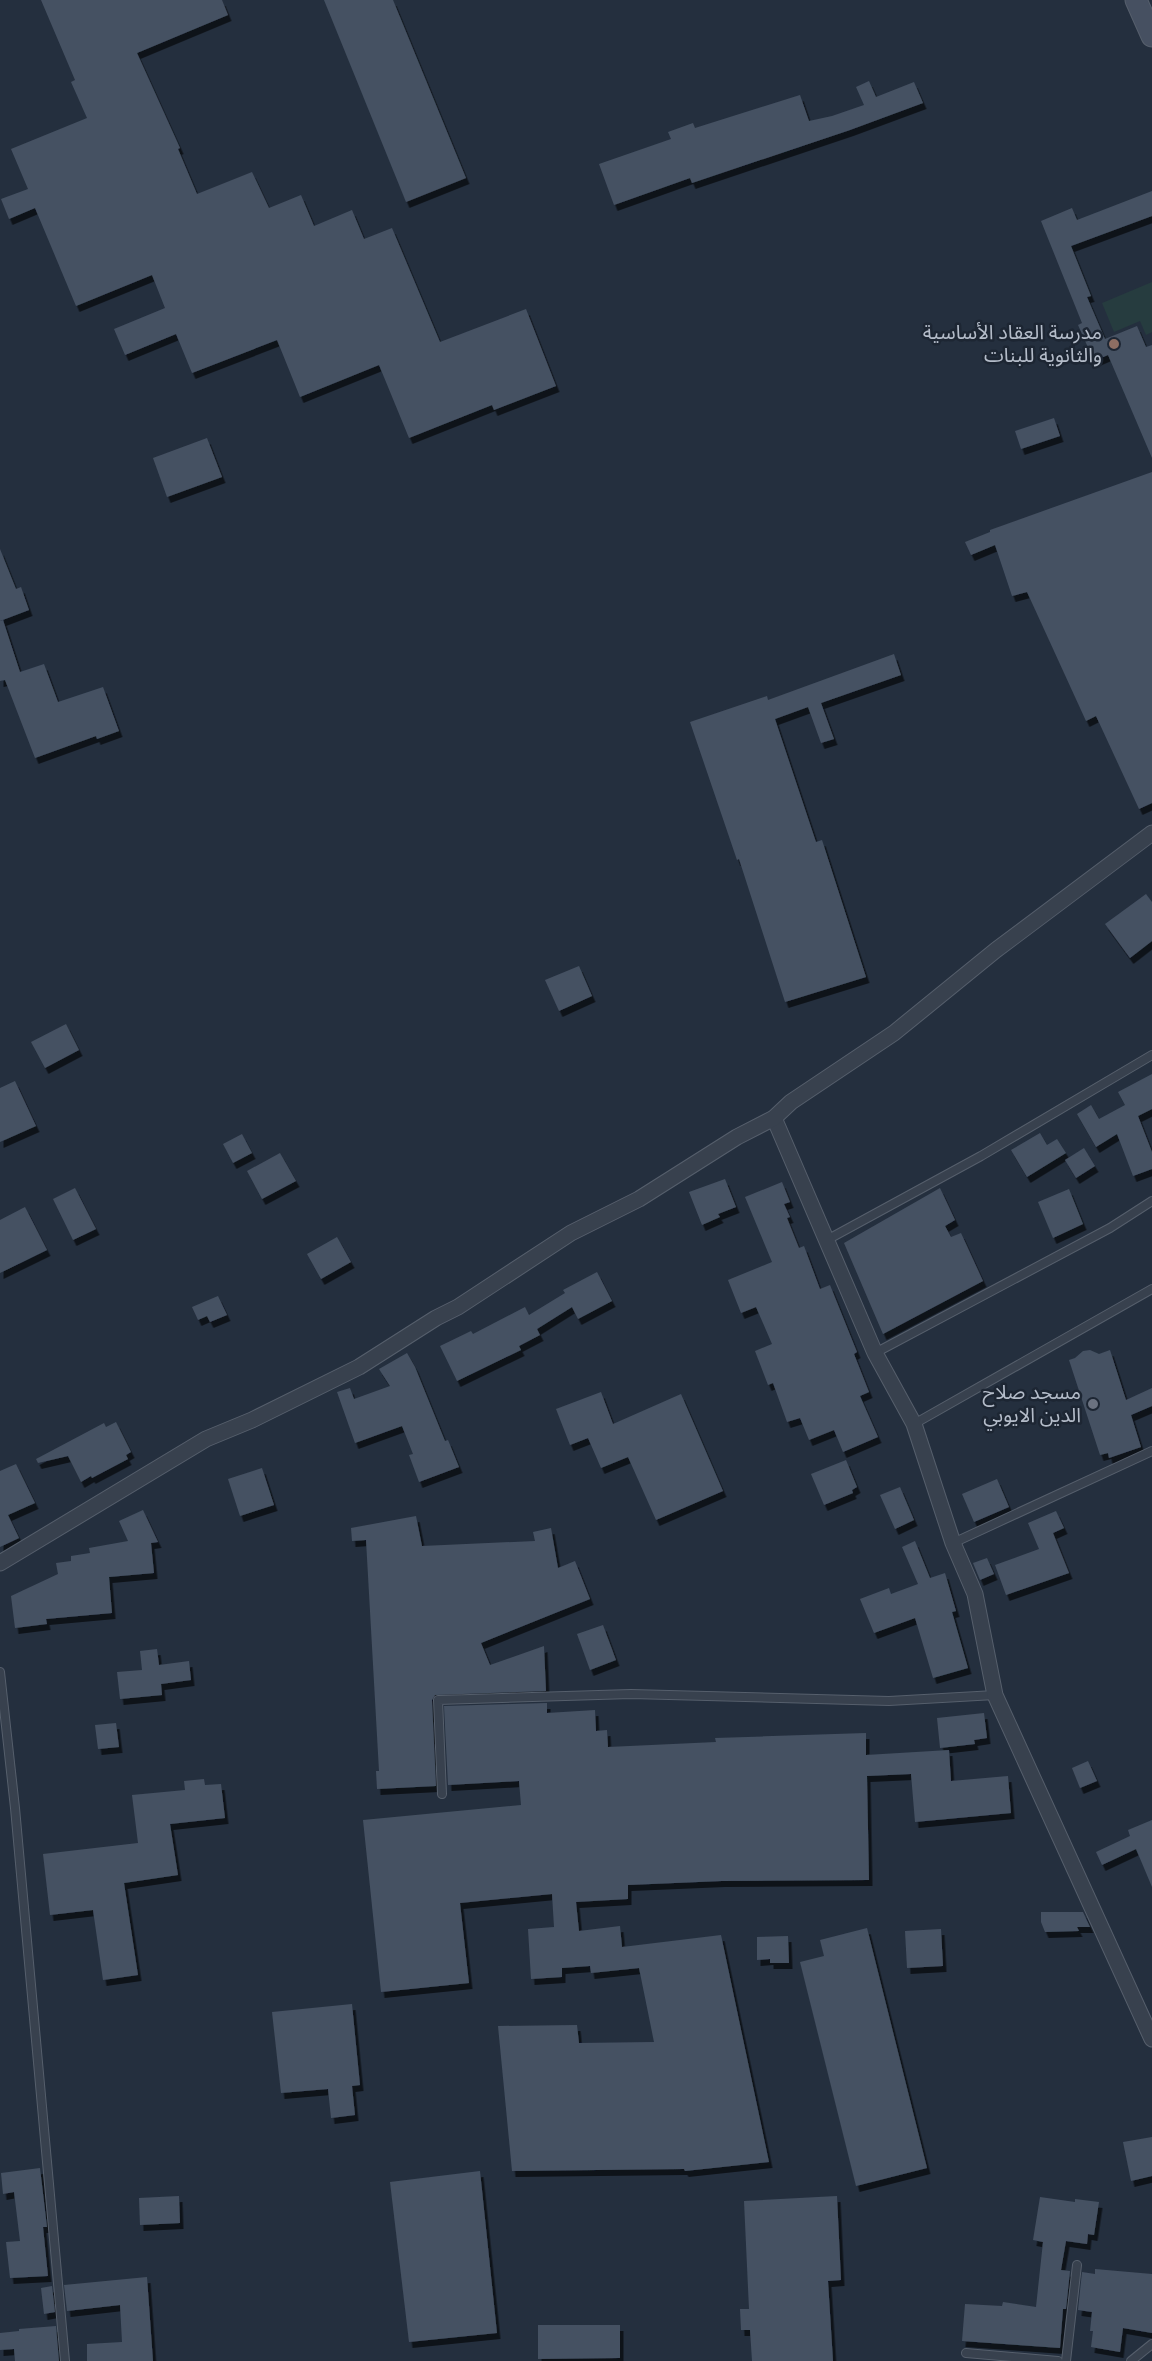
<svg xmlns="http://www.w3.org/2000/svg" width="1152" height="2361" viewBox="0 0 1152 2361" font-family="Karla,'Noto Sans Arabic',sans-serif">
<style>
.green{fill:#263c3f}
.building{fill:#455162;filter:url(#shadow)}
.lines{fill:none;stroke-linecap:round;stroke-linejoin:round}
.lane-casing{stroke:#565f6c;stroke-width:10}
.street-casing{stroke:#565f6c;stroke-width:17}
.secondary-casing{stroke:#565f6c;stroke-width:23}
.lane{stroke:#38414e;stroke-width:8}
.street{stroke:#38414e;stroke-width:15}
.secondary{stroke:#465061;stroke-width:21}
.education-dot{fill:#8d6e63;stroke:#1d2633;stroke-width:2}
.worship-dot{fill:#6b7280;stroke:#1d2633;stroke-width:2}
.labels{text-anchor:middle;stroke-width:5;stroke-linejoin:round;paint-order:stroke}
.poi-label{font-size:20px;fill:#b4bcc9;stroke:#1d2633;text-anchor:end}
</style>
<defs>
<filter id="shadow"><feDropShadow dx="3.5" dy="6" stdDeviation="0" flood-color="#0009"/></filter>
</defs>
<rect width="100%" height="100%" fill="#242f3e"/>
<polygon class="green" points="1152,282 1152,332 1146,335 1140,321 1114,332 1102,303"/>
<g class="building">
<polygon points="41,0 222,0 228,15 137,53 180,148 178,149 197,194 252,172 269,208 301,195 314,226 352,210 364,239 392,228 440,342 526,309 556,386 494,410 492,405 409,438 379,365 300,397 277,340 192,373 176,334 125,355 114,329 165,308 152,275 76,306 35,208 9,219 1,199 28,189 11,149 87,118 71,82 75,80"/>
<polygon points="324,0 393,0 466,178 406,202"/>
<polygon points="869,81 876,97 914,82 923,103 850,130 692,183 690,178 614,205 599,164 671,139 668,132 693,123 695,128 800,95 809,121 832,116 864,105 856,87"/>
<polygon points="1152,191 1152,216 1071,246 1091,296 1087,297 1105,339 1137,326 1146,347 1152,345 1152,458 1108,355 1094,361 1078,325 1082,323 1041,221 1072,208 1077,220"/>
<polygon points="1054,418 1060,436 1021,449 1015,431"/>
<polygon points="207,438 222,477 167,497 153,458"/>
<polygon points="1152,472 1152,803 1139,809 1096,716 1086,721 1027,592 1012,596 995,545 971,555 965,542 990,532 990,530"/>
<polygon points="0,549 16,589 21,587 29,610 0,621"/>
<polygon points="3,620 20,672 44,664 58,702 103,687 119,731 97,739 96,736 35,758 5,680 0,681 0,621"/>
<polygon points="894,654 901,675 821,703 834,739 821,743 808,707 775,719 816,842 822,840 866,977 785,1002 739,859 737,860 690,722 767,696 768,700"/>
<polygon points="1146,894 1152,902 1152,941 1130,958 1105,924"/>
<polygon points="579,966 592,996 559,1011 545,980"/>
<polygon points="66,1024 79,1050 45,1068 31,1042"/>
<polygon points="1152,1074 1152,1109 1138,1116 1152,1152 1152,1169 1133,1176 1117,1134 1096,1147 1077,1114 1091,1105 1099,1119 1125,1105 1118,1092"/>
<polygon points="15,1081 36,1126 0,1142 0,1088"/>
<polygon points="1040,1133 1047,1145 1057,1139 1066,1153 1027,1177 1011,1150"/>
<polygon points="242,1134 252,1153 233,1163 223,1144"/>
<polygon points="1084,1148 1095,1166 1076,1178 1065,1160"/>
<polygon points="280,1153 296,1181 262,1199 247,1171"/>
<polygon points="725,1179 736,1207 718,1214 720,1217 702,1225 689,1192"/>
<polygon points="782,1182 790,1202 784,1204 790,1217 787,1218 799,1248 804,1246 820,1289 830,1285 857,1352 854,1354 869,1392 860,1396 878,1437 843,1452 834,1430 809,1440 800,1418 787,1422 773,1383 768,1385 755,1351 772,1344 756,1307 741,1313 728,1280 772,1262 745,1197"/>
<polygon points="75,1188 96,1229 73,1240 53,1199"/>
<polygon points="940,1188 955,1220 945,1226 951,1237 961,1233 983,1281 883,1334 844,1243"/>
<polygon points="1069,1189 1083,1224 1053,1238 1038,1202"/>
<polygon points="25,1207 47,1250 0,1273 0,1220"/>
<polygon points="337,1237 351,1262 321,1279 307,1254"/>
<polygon points="597,1272 612,1301 578,1319 572,1307 537,1329 540,1335 519,1346 521,1350 457,1381 440,1346 471,1331 473,1334 525,1307 529,1315 565,1293 563,1290"/>
<polygon points="218,1296 227,1315 210,1322 207,1316 198,1320 192,1307"/>
<polygon points="1090,1350 1099,1354 1110,1350 1126,1400 1152,1388 1152,1406 1131,1415 1141,1447 1109,1458 1108,1453 1100,1455 1069,1360 1075,1358 1083,1351"/>
<polygon points="407,1353 415,1367 445,1441 448,1440 459,1467 419,1482 409,1455 413,1454 402,1426 355,1443 337,1392 350,1388 354,1399 390,1386 379,1369"/>
<polygon points="601,1392 613,1424 681,1394 723,1491 656,1520 628,1457 601,1468 588,1438 570,1445 556,1409"/>
<polygon points="116,1422 131,1452 126,1455 128,1459 92,1478 91,1476 81,1482 68,1456 38,1463 36,1459 104,1423 106,1427"/>
<polygon points="846,1460 857,1487 852,1490 853,1493 824,1505 811,1474"/>
<polygon points="16,1464 35,1503 8,1515 19,1538 0,1547 0,1471"/>
<polygon points="262,1468 274,1505 240,1516 228,1479"/>
<polygon points="997,1479 1009,1507 974,1522 962,1494"/>
<polygon points="900,1487 914,1520 895,1529 880,1495"/>
<polygon points="143,1510 158,1542 151,1543 154,1573 109,1577 112,1613 46,1619 47,1624 15,1628 11,1596 58,1574 56,1563 71,1561 71,1556 90,1553 89,1548 128,1541 119,1521"/>
<polygon points="1056,1511 1064,1528 1053,1533 1069,1573 1006,1595 995,1565 1039,1549 1028,1523"/>
<polygon points="416,1516 422,1546 535,1541 533,1532 551,1528 558,1568 575,1561 590,1599 481,1643 490,1665 544,1646 546,1691 435,1695 432,1700 436,1786 377,1789 376,1771 379,1771 366,1540 352,1541 351,1528"/>
<polygon points="915,1541 930,1578 945,1573 956,1611 952,1612 968,1668 933,1678 915,1618 874,1633 860,1599 889,1588 891,1594 918,1584 902,1547"/>
<polygon points="987,1558 994,1574 980,1580 973,1563"/>
<polygon points="603,1625 616,1660 590,1670 577,1634"/>
<polygon points="157,1649 159,1665 189,1661 191,1680 161,1684 162,1695 120,1699 117,1672 142,1670 140,1651"/>
<polygon points="547,1703 547,1713 595,1710 596,1731 607,1730 608,1747 716,1742 715,1738 866,1733 866,1755 949,1750 951,1781 1008,1776 1011,1813 915,1822 911,1774 867,1776 869,1880 722,1881 628,1885 628,1899 576,1902 579,1931 620,1926 622,1947 721,1935 769,2162 685,2171 684,2169 512,2171 498,2026 577,2025 579,2043 654,2042 639,1968 591,1973 590,1966 562,1968 562,1977 531,1979 528,1929 554,1927 552,1894 460,1903 469,1983 381,1992 363,1820 521,1805 519,1781 448,1785 444,1706"/>
<polygon points="984,1713 987,1738 974,1740 975,1744 940,1748 937,1718"/>
<polygon points="116,1723 119,1747 98,1749 95,1725"/>
<polygon points="1088,1761 1097,1781 1080,1788 1072,1768"/>
<polygon points="204,1779 205,1785 221,1784 225,1818 170,1824 178,1875 124,1883 138,1975 103,1980 93,1910 50,1915 43,1854 138,1843 132,1795 185,1790 184,1781"/>
<polygon points="1152,1820 1152,1887 1136,1849 1102,1865 1096,1852 1130,1836 1128,1830"/>
<polygon points="1041,1912 1083,1912 1090,1927 1077,1927 1079,1931 1045,1932 1041,1922"/>
<polygon points="867,1928 927,2168 856,2186 800,1962 824,1956 820,1940"/>
<polygon points="941,1929 943,1966 907,1968 905,1931"/>
<polygon points="788,1936 789,1963 770,1963 770,1959 757,1960 757,1937"/>
<polygon points="352,2004 360,2085 352,2086 355,2115 331,2118 328,2089 281,2093 272,2012"/>
<polygon points="1152,2137 1152,2176 1131,2181 1123,2142"/>
<polygon points="40,2168 47,2227 43,2227 48,2276 10,2278 6,2242 20,2241 14,2192 3,2194 1,2173"/>
<polygon points="480,2171 497,2333 409,2342 390,2182"/>
<polygon points="179,2196 180,2223 140,2225 139,2198"/>
<polygon points="837,2196 841,2280 828,2281 833,2361 752,2361 750,2330 741,2330 740,2309 749,2309 744,2201"/>
<polygon points="1040,2197 1075,2202 1075,2199 1099,2202 1094,2235 1088,2234 1087,2244 1066,2241 1061,2270 1070,2271 1066,2309 1063,2309 1060,2348 962,2341 965,2304 1002,2306 1003,2302 1036,2307 1043,2242 1033,2240"/>
<polygon points="1095,2269 1152,2274 1152,2333 1123,2328 1120,2352 1091,2347 1093,2331 1090,2331 1092,2312 1078,2310 1082,2272 1095,2274"/>
<polygon points="147,2277 153,2361 87,2361 87,2344 122,2342 120,2305 67,2311 64,2285"/>
<polygon points="52,2286 55,2312 44,2314 41,2288"/>
<polygon points="538,2325 620,2325 620,2358 538,2359"/>
<polygon points="56,2326 59,2361 15,2361 14,2349 0,2350 0,2333 19,2331 19,2329"/>
</g>
<g class="lines">
<defs>
<g id="lane">
<polyline points="825,1241 981,1156 1152,1055"/>
<polyline points="875,1353 1110,1228 1152,1201"/>
<polyline points="914,1424 1152,1289"/>
<polyline points="953,1543 1152,1451"/>
<polyline points="0,1672 15,1808 65,2361"/>
<polyline points="442,1794 438,1700 631,1694 889,1701 995,1695"/>
<polyline points="966,2353 1058,2361"/>
<polyline points="1066,2361 1077,2265"/>
<polyline points="1131,2361 1152,2344"/>
</g>
<g id="street">
<polyline points="774,1118 875,1353 914,1424 953,1543 975,1594 995,1695 1152,2039"/>
<polyline points="0,1563 206,1439 252,1420 359,1367 436,1318 458,1307 571,1233 639,1199 737,1137 774,1118 791,1102 894,1033 996,950 1152,833"/>
</g>
<polyline id="secondary" points="1136,0 1152,36"/>
</defs>
<use href="#lane" class="lane-casing"/>
<use href="#street" class="street-casing"/>
<use href="#secondary" class="secondary-casing"/>
<use href="#lane" class="lane"/>
<use href="#street" class="street"/>
<use href="#secondary" class="secondary"/>
</g>
<circle class="education-dot" cx="1114" cy="344" r="6"/>
<circle class="worship-dot" cx="1093" cy="1404" r="6"/>
<g class="labels">
<g class="poi-label">
<text x="1102" y="339">مدرسة العقاد الأساسية<tspan x="1102" dy="23">والثانوية للبنات</tspan></text>
<text x="1081" y="1399">مسجد صلاح<tspan x="1081" dy="23">الدين الايوبي</tspan></text>
</g>
</g>
</svg>
